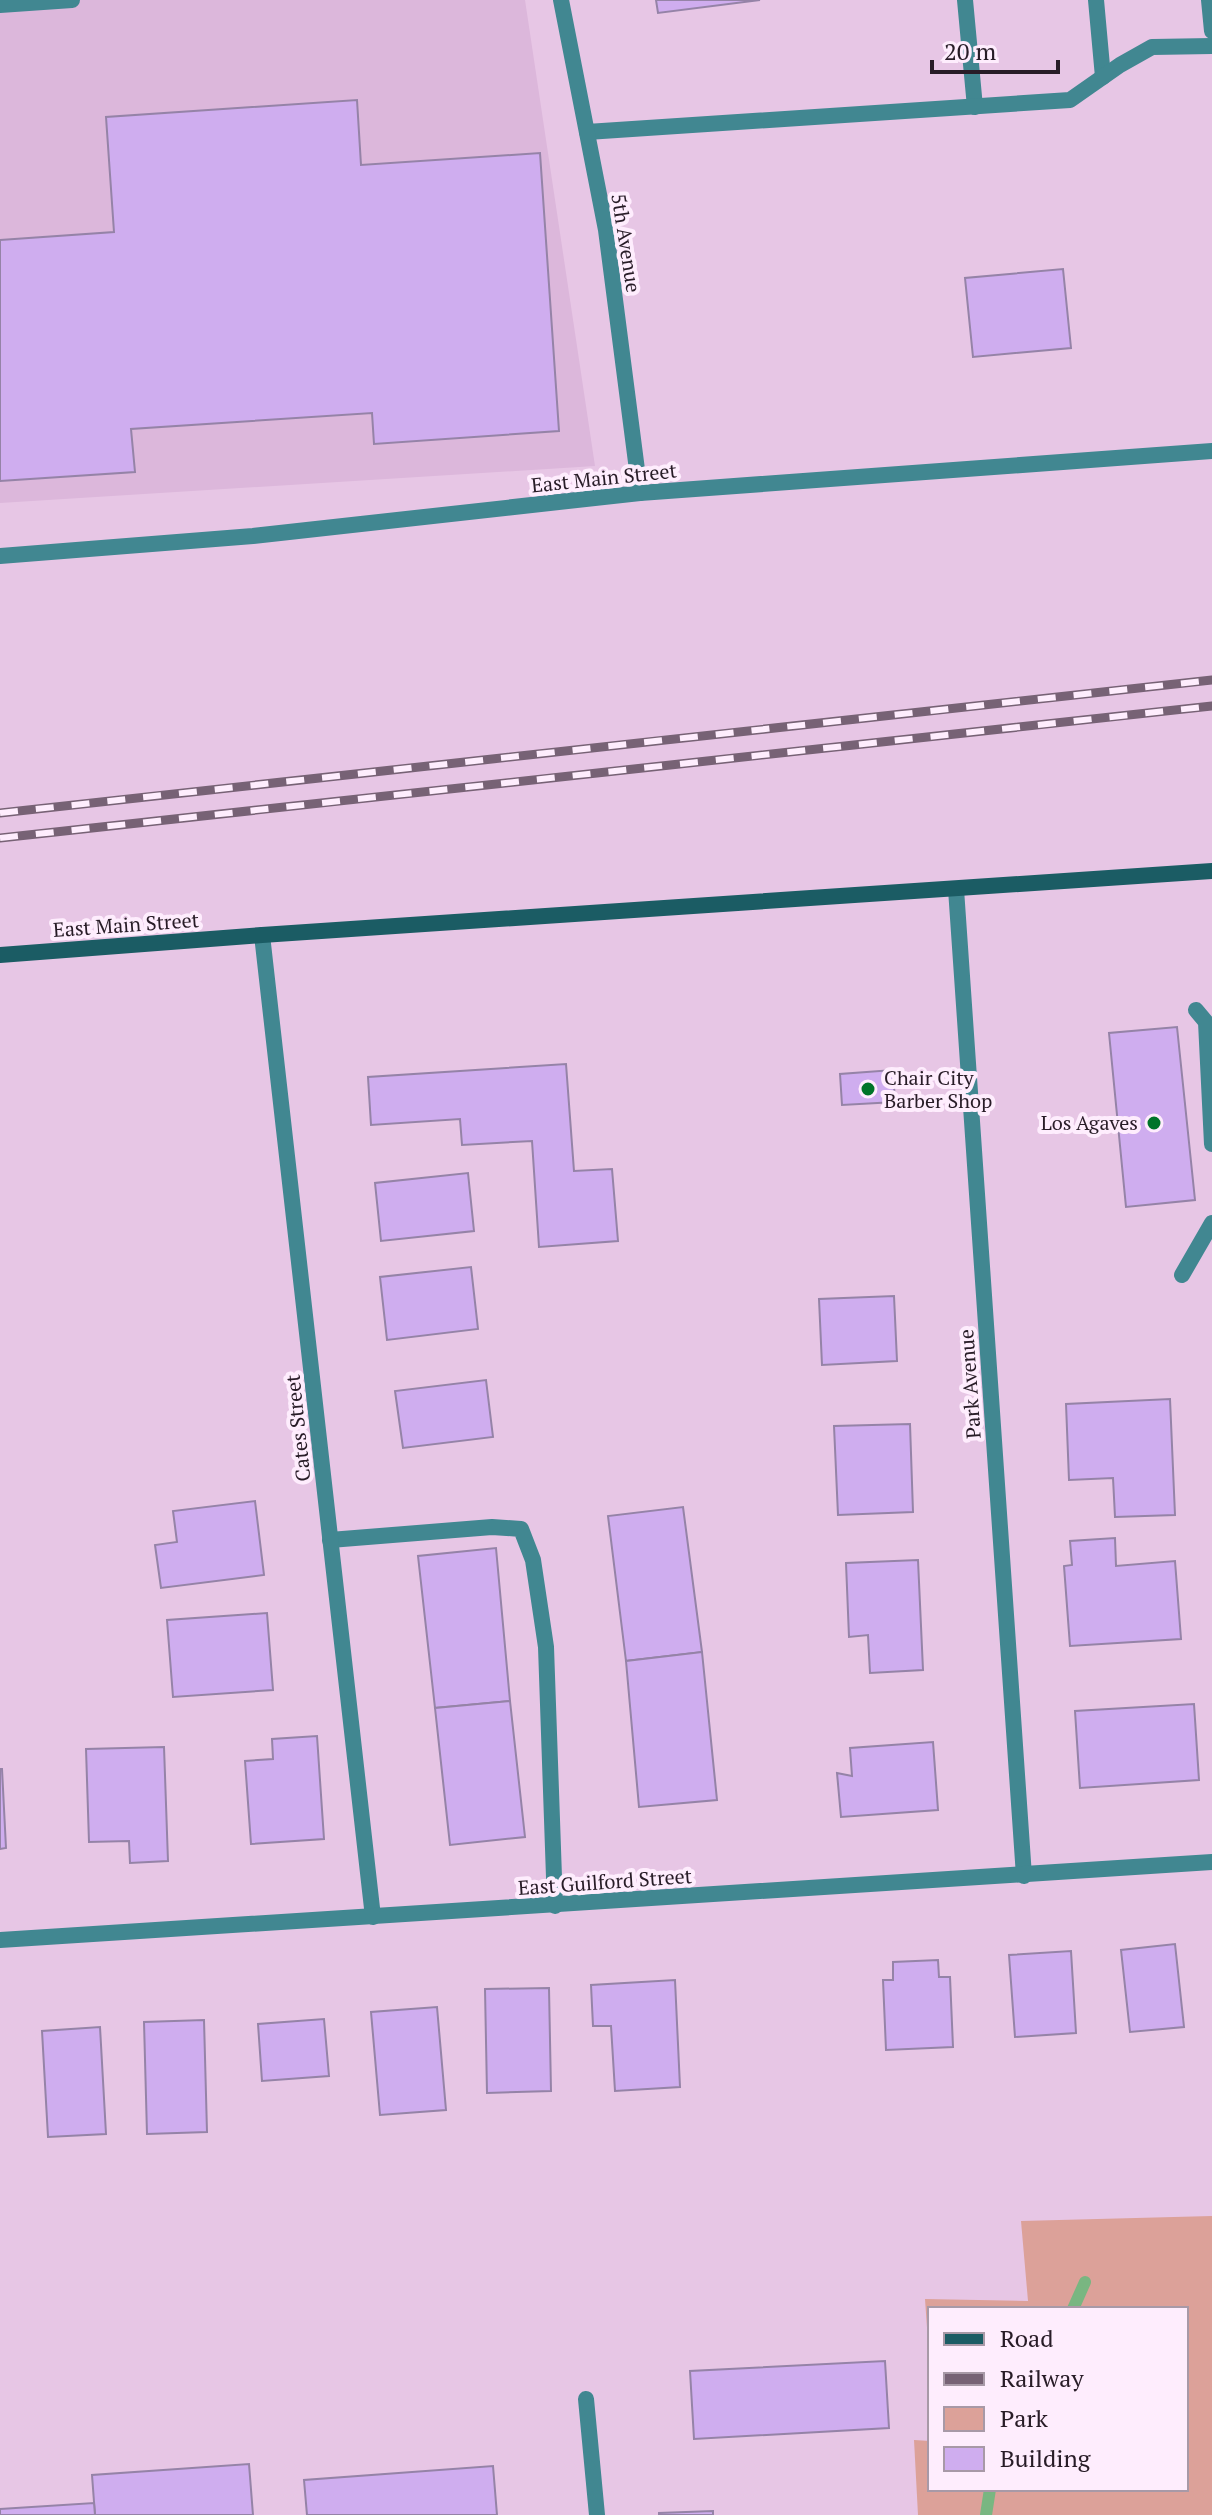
<svg xmlns="http://www.w3.org/2000/svg" width="1212" height="2515" viewBox="0 0 1212 2515" font-family="'PT Serif',serif">
<style>
.built{fill:#dcb7db}
.green{fill:#dca199}
.lines{fill:none;stroke-linecap:round;stroke-linejoin:round}
.stream{stroke:#79b681;stroke-width:12}
.building{fill:#cfadef;stroke:#9583a7;stroke-width:2}
.service{stroke:#418791;stroke-width:16}
.minor{stroke:#418791;stroke-width:16}
.tertiary{stroke:#418791;stroke-width:16}
.secondary{stroke:#1b5c64;stroke-width:16}
.rail-casing{stroke:#776275;stroke-width:9}
.rail{stroke:#feedfd;stroke-width:6;stroke-dasharray:18;stroke-linecap:butt}
.poi-dot{fill:#007429;stroke:#feedfd;stroke-width:3}
.labels{text-anchor:middle;stroke-width:8;stroke-linejoin:round;paint-order:stroke}
.street-label{font-size:20px;fill:#281c27;stroke:#feedfd}
.poi-label{font-size:20px;fill:#281c27;stroke:#feedfd;text-anchor:start}
</style>
<rect width="100%" height="100%" fill="#e7c6e5"/>
<polygon class="built" points="0,0 525,0 595,466 0,503"/>
<polygon class="green" points="1212,2216 1212,2515 918,2515 914,2440 930,2441 930,2489 1186,2489 1186,2309 930,2309 930,2371 925,2299 1028,2301 1021,2221"/>
<g class="lines">
<g class="stream">
<polyline points="1073,2309 1085,2282"/>
<polyline points="986,2515 990,2489"/>
</g>
</g>
<g class="building">
<polygon points="656,0 760,0 658,13"/>
<polygon points="357,100 361,165 540,153 559,431 374,444 372,413 131,429 135,472 0,481 0,240 114,232 106,117"/>
<polygon points="1063,269 1071,348 973,357 965,278"/>
<polygon points="1177,1027 1195,1200 1126,1207 1109,1033"/>
<polygon points="566,1064 574,1171 612,1169 618,1241 539,1247 532,1141 462,1145 460,1119 371,1125 368,1077"/>
<polygon points="893,1070 895,1102 842,1105 840,1074"/>
<polygon points="468,1173 474,1231 381,1241 375,1183"/>
<polygon points="471,1267 478,1329 387,1340 380,1277"/>
<polygon points="894,1296 897,1361 822,1365 819,1299"/>
<polygon points="486,1380 493,1437 403,1448 395,1391"/>
<polygon points="1170,1399 1175,1515 1115,1517 1113,1478 1069,1480 1066,1404"/>
<polygon points="910,1424 913,1512 838,1515 834,1426"/>
<polygon points="255,1501 264,1575 161,1588 155,1545 177,1542 173,1511"/>
<polygon points="683,1507 702,1652 626,1661 608,1516"/>
<polygon points="1115,1538 1116,1566 1175,1561 1181,1639 1070,1646 1064,1566 1072,1565 1070,1541"/>
<polygon points="496,1548 510,1701 435,1708 418,1556"/>
<polygon points="918,1560 923,1670 870,1673 868,1635 849,1637 846,1563"/>
<polygon points="267,1613 273,1690 173,1697 167,1620"/>
<polygon points="702,1652 717,1800 639,1807 626,1661"/>
<polygon points="510,1701 525,1837 450,1845 435,1708"/>
<polygon points="1194,1704 1199,1780 1080,1788 1075,1711"/>
<polygon points="317,1736 324,1839 251,1844 245,1761 273,1759 272,1739"/>
<polygon points="933,1742 938,1810 841,1817 837,1773 852,1776 850,1748"/>
<polygon points="164,1747 168,1861 130,1863 129,1841 89,1842 86,1749"/>
<polygon points="0,1769 2,1769 6,1848 0,1849"/>
<polygon points="1175,1944 1184,2027 1130,2032 1121,1950"/>
<polygon points="1071,1951 1076,2033 1015,2037 1009,1955"/>
<polygon points="938,1960 939,1977 950,1977 953,2047 886,2050 883,1980 893,1980 893,1962"/>
<polygon points="675,1980 680,2087 615,2091 611,2026 593,2026 591,1985"/>
<polygon points="549,1988 551,2091 487,2093 485,1989"/>
<polygon points="437,2007 446,2110 380,2115 371,2012"/>
<polygon points="324,2019 329,2076 262,2081 258,2024"/>
<polygon points="204,2020 207,2132 147,2134 144,2022"/>
<polygon points="100,2027 106,2134 48,2137 42,2031"/>
<polygon points="885,2361 889,2428 694,2439 690,2371"/>
<polygon points="249,2464 253,2515 95,2515 92,2475"/>
<polygon points="493,2466 497,2515 307,2515 304,2480"/>
<polygon points="94,2503 95,2515 0,2515 0,2509"/>
<polygon points="713,2511 713,2515 659,2515 659,2513"/>
</g>
<g class="lines">
<g class="service">
<polyline points="965,0 975,107"/>
<polyline points="1096,0 1103,77"/>
<polyline points="0,5 72,0"/>
<polyline points="587,132 1070,100 1120,65 1152,47 1212,46"/>
<polyline points="1196,1010 1206,1022 1212,1144"/>
<polyline points="1182,1275 1212,1223"/>
<polyline points="330,1540 492,1527 521,1529 533,1560 546,1647 555,1906"/>
</g>
<g class="minor">
<polyline points="561,0 606,230 640,493"/>
<polyline points="1209,0 1212,31"/>
<polyline points="956,889 1024,1876"/>
<polyline points="262,935 373,1917"/>
<polyline points="0,1940 1212,1862"/>
<polyline points="586,2399 597,2515"/>
</g>
<polyline class="tertiary" points="0,556 253,536 640,493 1212,451"/>
<polyline class="secondary" points="0,955 262,935 1212,871"/>
<defs>
<g id="rail">
<polyline points="0,813 1212,680"/>
<polyline points="0,838 1212,706"/>
</g>
</defs>
<use href="#rail" class="rail-casing"/>
<use href="#rail" class="rail"/>
</g>
<g class="poi-dot">
<circle cx="868" cy="1089" r="8"/>
<circle cx="1154" cy="1123" r="8"/>
</g>
<g class="labels">
<g class="street-label">
<text transform="translate(626 243) rotate(81)" y="7">5th Avenue</text>
<text transform="translate(604 478) rotate(-6)" y="7">East Main Street</text>
<text transform="translate(126 925) rotate(-4)" y="7">East Main Street</text>
<text transform="translate(970 1384) rotate(-94)" y="7">Park Avenue</text>
<text transform="translate(298 1428) rotate(-96)" y="7">Cates Street</text>
<text transform="translate(605 1882) rotate(-4)" y="7">East Guilford Street</text>
</g>
<g class="poi-label">
<text x="884" y="1085">Chair City<tspan x="884" dy="23">Barber Shop</tspan></text>
<text x="1138" y="1130" text-anchor="end">Los Agaves</text>
</g>
</g>
<rect x="928" y="2307" width="260" height="184" fill="#feedfd" stroke="#a899a7" stroke-width="2"/>
<rect x="944" y="2333" width="40" height="12" fill="#1b5c64" stroke="#a899a7" stroke-width="2"/>
<text x="1000" y="2347" font-size="24" fill="#281c27">Road</text>
<rect x="944" y="2373" width="40" height="12" fill="#776275" stroke="#a899a7" stroke-width="2"/>
<text x="1000" y="2387" font-size="24" fill="#281c27">Railway</text>
<rect x="944" y="2407" width="40" height="24" fill="#dca199" stroke="#a899a7" stroke-width="2"/>
<text x="1000" y="2427" font-size="24" fill="#281c27">Park</text>
<rect x="944" y="2447" width="40" height="24" fill="#cfadef" stroke="#a899a7" stroke-width="2"/>
<text x="1000" y="2467" font-size="24" fill="#281c27">Building</text>
<path d="M932 60v12h126v-12" fill="none" stroke="#281c27" stroke-width="4"/>
<text x="944" y="60" font-size="24" fill="#281c27" stroke="#feedfd" stroke-width="6" paint-order="stroke">20 m</text>
</svg>
